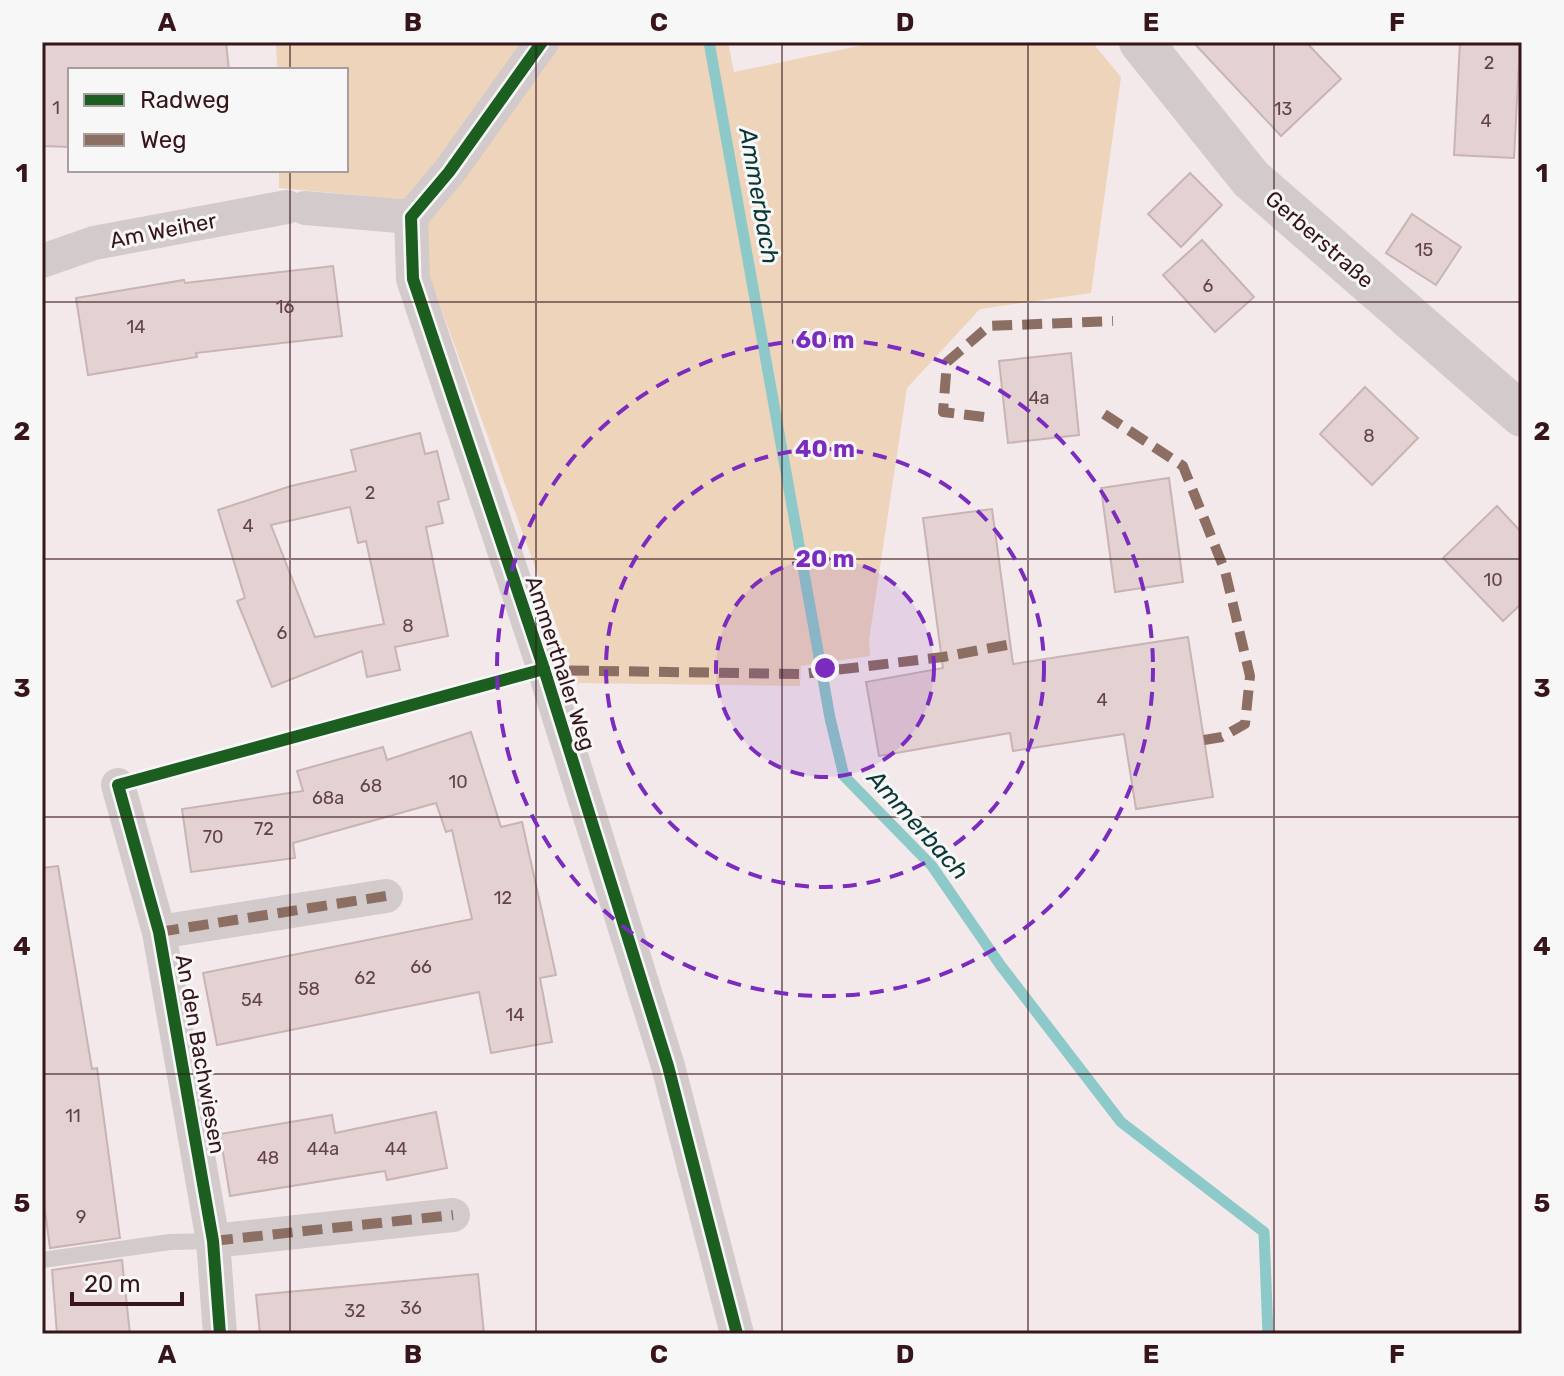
<svg xmlns="http://www.w3.org/2000/svg" width="1564" height="1376" viewBox="0 0 1564 1376" font-family="Rubik,sans-serif">
<style>
.green{fill:#edd4bb}
.lines{fill:none;stroke-linecap:round;stroke-linejoin:round}
.stream{stroke:#8cc9c8;stroke-width:11}
.building{fill:#e4d1d2;stroke:#c8b3b5;stroke-width:2;fill-rule:evenodd}
.lane{stroke:#d3cacc;stroke-width:16}
.street{stroke:#d3cacc;stroke-width:34}
.secondary{stroke:#d3cacc;stroke-width:44}
.quiet{stroke:#8d6e63;stroke-width:10;stroke-dasharray:20 10;stroke-linecap:butt}
.cycleway-casing{stroke:#f7f7f7;stroke-width:17}
.cycleway{stroke:#1b5e20;stroke-width:12}
.grid{fill:none;stroke:#37151a;stroke-width:2;stroke-opacity:0.55}
.ring{fill:none;stroke:#7b2cbf;stroke-width:4;stroke-dasharray:14 10}
.labels{text-anchor:middle;stroke-width:6;stroke-linejoin:round;paint-order:stroke}
.number-label{font-size:18px;fill:#624448}
.street-label{font-size:22px;fill:#37151a;stroke:#f7f7f7}
.water-label{font-size:24px;font-style:italic;fill:#093736;stroke:#f7f7f7}
.centre{fill:#7b2cbf;stroke:#f7f7f7;stroke-width:4}
.ring-label{font-size:24px;text-anchor:middle;font-weight:bold;fill:#7b2cbf;stroke:#f7f7f7;stroke-width:6;stroke-linejoin:round;paint-order:stroke}
.neatline{fill:none;stroke:#37151a;stroke-width:3}
.grid-label{font-size:26px;text-anchor:middle;font-weight:bold;fill:#37151a}
</style>
<rect width="100%" height="100%" fill="#f4e9ea"/>
<polygon class="green" points="276,42 728,42 734,72 877,42 1092,42 1121,77 1091,293 980,309 907,388 869,640 870,656 801,666 800,686 578,683 579,688 429,275 366,196 279,188 279,170 346,170 346,70 277,70"/>
<g class="lines">
<polyline class="stream" points="709,42 830,718 844,776 932,866 1001,966 1121,1122 1264,1232 1268,1334"/>
</g>
<g class="building">
<polygon points="42,42 226,42 229,70 70,70 70,147 42,146"/>
<polygon points="1193,42 1306,42 1341,79 1281,136"/>
<polygon points="1460,42 1520,42 1514,158 1454,155"/>
<polygon points="1190,173 1222,205 1181,247 1148,214"/>
<polygon points="1412,214 1461,247 1436,285 1386,253"/>
<polygon points="1202,240 1254,297 1215,332 1163,275"/>
<polygon points="333,266 342,336 196,353 197,357 88,375 76,298 184,280 185,283"/>
<polygon points="1071,353 1079,435 1008,443 999,361"/>
<polygon points="1365,387 1418,438 1372,485 1320,434"/>
<path d="M420 433 425 454 437 451 449 499 438 502 443 523 426 527 448 636 395 647 400 670 367 677 362 651 272 687 237 601 245 598 218 510 291 486 356 471 351 450ZM350 507 358 543 366 541 384 624 315 637 271 525Z"/>
<polygon points="1169,478 1183,582 1115,592 1101,488"/>
<polygon points="1497,506 1522,533 1522,603 1503,621 1443,558"/>
<polygon points="992,509 1013,664 1188,637 1213,797 1136,809 1124,734 1013,751 1010,733 879,756 866,682 943,668 923,518"/>
<polygon points="471,732 501,827 522,822 556,975 540,978 552,1042 491,1053 479,992 217,1045 203,973 472,919 452,830 446,832 436,803 293,843 295,858 191,872 182,809 303,791 297,771 383,747 387,760"/>
<polygon points="58,866 92,1069 97,1068 120,1238 50,1248 42,1189 42,868"/>
<polygon points="436,1112 447,1168 387,1180 385,1171 230,1196 220,1134 332,1115 335,1133"/>
<polygon points="122,1260 130,1334 57,1334 52,1270"/>
<polygon points="478,1274 484,1334 260,1334 256,1295"/>
</g>
<g class="lines">
<polyline class="lane" points="42,1260 170,1242 213,1241"/>
<g class="street">
<polyline points="542,42 449,172 411,217 413,279 544,669 668,1066 737,1334"/>
<polyline points="305,208 411,217"/>
<polyline points="42,261 94,243 287,207"/>
<polyline points="118,785 159,932 213,1241 220,1334"/>
<polyline points="159,932 386,896"/>
<polyline points="213,1241 453,1215"/>
</g>
<polyline class="secondary" points="1141,42 1251,179 1522,415"/>
<g class="quiet">
<polyline points="1104,414 1183,466 1225,571 1250,676 1245,724 1222,737 1204,740"/>
<polyline points="984,417 943,412 947,362 989,326 1113,321"/>
<polyline points="539,670 802,674 943,657 1012,644"/>
<polyline points="159,932 386,896"/>
<polyline points="213,1241 453,1215"/>
</g>
<defs>
<g id="cycleway">
<polyline points="542,42 449,172 411,217 413,279 544,669 668,1066 737,1334"/>
<polyline points="220,1334 213,1241 159,932 118,785 544,669"/>
</g>
</defs>
<use href="#cycleway" class="cycleway-casing"/>
<use href="#cycleway" class="cycleway"/>
</g>
<path class="grid" d="M290 42V70M536 42V1334M782 42V1334M1028 42V1334M1274 42V1334M290 170V1334M42 302H1522M42 559H1522M42 817H1522M42 1074H1522"/>
<circle cx="825" cy="668" r="109" fill="#7b2cbf" fill-opacity=".12"/>
<g class="ring">
<circle cx="825" cy="668" r="109"/>
<circle cx="825" cy="668" r="219"/>
<circle cx="825" cy="668" r="328"/>
</g>
<g class="labels">
<g class="number-label">
<text x="1489" y="69">2</text>
<text x="56" y="114">1</text>
<text x="1283" y="115">13</text>
<text x="1486" y="127">4</text>
<text x="1424" y="256">15</text>
<text x="1208" y="292">6</text>
<text x="285" y="313">16</text>
<text x="136" y="333">14</text>
<text x="1039" y="404">4a</text>
<text x="1369" y="442">8</text>
<text x="370" y="499">2</text>
<text x="248" y="532">4</text>
<text x="1493" y="586">10</text>
<text x="408" y="632">8</text>
<text x="282" y="639">6</text>
<text x="1102" y="706">4</text>
<text x="458" y="788">10</text>
<text x="371" y="792">68</text>
<text x="328" y="804">68a</text>
<text x="264" y="835">72</text>
<text x="213" y="843">70</text>
<text x="503" y="904">12</text>
<text x="421" y="973">66</text>
<text x="365" y="984">62</text>
<text x="309" y="995">58</text>
<text x="252" y="1006">54</text>
<text x="515" y="1021">14</text>
<text x="73" y="1122">11</text>
<text x="323" y="1155">44a</text>
<text x="396" y="1155">44</text>
<text x="268" y="1164">48</text>
<text x="81" y="1223">9</text>
<text x="411" y="1314">36</text>
<text x="355" y="1317">32</text>
</g>
<g class="street-label">
<text transform="translate(163 230) rotate(-11)" y="8">Am Weiher</text>
<text transform="translate(1320 239) rotate(41)" y="8">Gerberstraße</text>
<text transform="translate(561 663) rotate(72)" y="8">Ammerthaler Weg</text>
<text transform="translate(201 1054) rotate(80)" y="8">An den Bachwiesen</text>
</g>
<g class="water-label">
<text transform="translate(759 196) rotate(80)" y="8">Ammerbach</text>
<text transform="translate(918 825) rotate(48)" y="8">Ammerbach</text>
</g>
</g>
<circle cx="825" cy="668" r="12" class="centre"/>
<g class="ring-label">
<text x="825" y="348">60 m</text>
<text x="825" y="457">40 m</text>
<text x="825" y="567">20 m</text>
</g>
<rect width="1564" height="1376" fill="none" stroke="#f7f7f7" stroke-width="88"/>
<rect x="68" y="68" width="280" height="104" fill="#f7f7f7" stroke="#aa9d9f" stroke-width="2"/>
<rect x="84" y="94" width="40" height="12" fill="#1b5e20" stroke="#aa9d9f" stroke-width="2"/>
<text x="140" y="108" font-size="24" fill="#37151a">Radweg</text>
<rect x="84" y="134" width="40" height="12" fill="#8d6e63" stroke="#aa9d9f" stroke-width="2"/>
<text x="140" y="148" font-size="24" fill="#37151a">Weg</text>
<path d="M72 1292v12h110v-12" fill="none" stroke="#37151a" stroke-width="4"/>
<text x="84" y="1292" font-size="24" fill="#37151a" stroke="#f7f7f7" stroke-width="6" paint-order="stroke">20 m</text>
<rect x="44" y="44" width="1476" height="1288" class="neatline"/>
<g class="grid-label">
<text x="167" y="31">A</text>
<text x="413" y="31">B</text>
<text x="659" y="31">C</text>
<text x="905" y="31">D</text>
<text x="1151" y="31">E</text>
<text x="1397" y="31">F</text>
<text x="22" y="182">1</text>
<text x="1542" y="182">1</text>
<text x="22" y="440">2</text>
<text x="1542" y="440">2</text>
<text x="22" y="697">3</text>
<text x="1542" y="697">3</text>
<text x="22" y="955">4</text>
<text x="1542" y="955">4</text>
<text x="22" y="1212">5</text>
<text x="1542" y="1212">5</text>
<text x="167" y="1363">A</text>
<text x="413" y="1363">B</text>
<text x="659" y="1363">C</text>
<text x="905" y="1363">D</text>
<text x="1151" y="1363">E</text>
<text x="1397" y="1363">F</text>
</g>
</svg>
